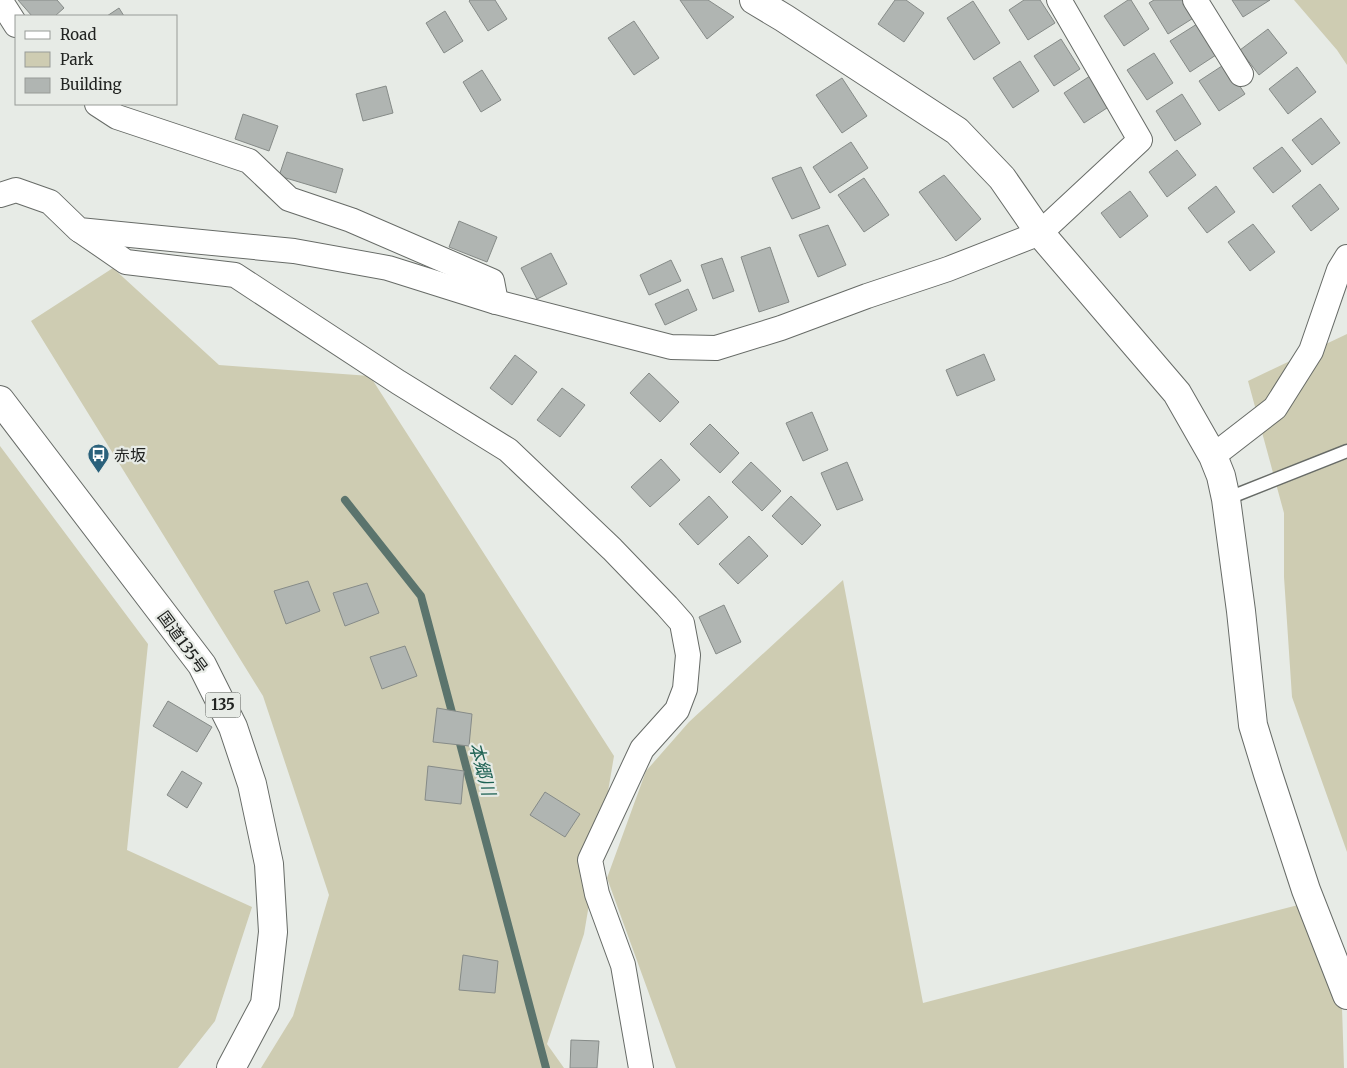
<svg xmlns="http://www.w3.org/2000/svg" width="1347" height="1068" viewBox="0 0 1347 1068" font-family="Merriweather,'Noto Sans JP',serif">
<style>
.green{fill:#ceccb2}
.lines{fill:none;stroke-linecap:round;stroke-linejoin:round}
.stream{stroke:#5b746d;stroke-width:8}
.building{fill:#b0b5b2;stroke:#868b88}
.service-casing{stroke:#676b67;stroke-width:15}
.minor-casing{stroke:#676b67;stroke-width:26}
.tertiary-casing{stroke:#676b67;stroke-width:30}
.trunk-casing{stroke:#676b67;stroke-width:30}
.service{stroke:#fff;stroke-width:12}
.minor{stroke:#fff;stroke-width:24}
.tertiary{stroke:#fff;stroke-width:28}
.trunk{stroke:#fff;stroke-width:28}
.labels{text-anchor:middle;stroke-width:4.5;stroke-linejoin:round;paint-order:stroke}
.shield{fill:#e7ebe6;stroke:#5c5f5c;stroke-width:1}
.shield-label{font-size:15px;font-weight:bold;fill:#212321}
.poi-label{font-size:16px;fill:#212321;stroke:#e7ebe6;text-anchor:start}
.street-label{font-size:16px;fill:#212321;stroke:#e7ebe6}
.water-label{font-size:18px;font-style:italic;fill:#1d6153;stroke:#e7ebe6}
</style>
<rect width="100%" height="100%" fill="#e7ebe6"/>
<g class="green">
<polygon points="1294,0 1347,0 1347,65 1337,50"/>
<polygon points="113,268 219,365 370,376 614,756 584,934 547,1044 564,1068 261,1068 293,1016 329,895 263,696 31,321"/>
<polygon points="1347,334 1347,852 1292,697 1284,577 1284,513 1248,381"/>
<polygon points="0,446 148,644 127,850 252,907 215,1021 178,1068 0,1068"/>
<polygon points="843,580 923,1003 1302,904 1340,947 1344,1068 676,1068 607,878 646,771 689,722"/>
</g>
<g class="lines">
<g class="stream">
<polyline points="345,500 421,596 454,720"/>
<polyline points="458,736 546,1068"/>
</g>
</g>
<g class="building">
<polygon points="18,0 57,0 64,8 55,16 32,16"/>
<polygon points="470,0 495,0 507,19 488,31 469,1"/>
<polygon points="680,0 708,0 734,17 707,39"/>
<polygon points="895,0 906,0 924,13 904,42 878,24"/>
<polygon points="1024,0 1040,0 1055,23 1028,40 1009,10"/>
<polygon points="1128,0 1131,0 1149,29 1124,46 1104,16"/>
<polygon points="1154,0 1184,0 1195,17 1168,34 1149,3"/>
<polygon points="1232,0 1270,0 1243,17"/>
<polygon points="973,1 1000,43 974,60 947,18"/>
<polygon points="119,8 124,16 107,16"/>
<polygon points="445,11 463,41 444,53 426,23"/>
<polygon points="634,21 659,58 634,75 608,38"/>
<polygon points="1197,24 1216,55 1190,72 1170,41"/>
<polygon points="1268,29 1287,53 1259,75 1240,50"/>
<polygon points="1061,39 1080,69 1054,86 1034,56"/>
<polygon points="1154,53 1173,83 1147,100 1127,70"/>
<polygon points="1020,61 1039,91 1013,108 993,78"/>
<polygon points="1225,64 1245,94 1219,111 1199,81"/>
<polygon points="1297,67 1316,92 1288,114 1269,89"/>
<polygon points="482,70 501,100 481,112 463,82"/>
<polygon points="1090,76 1110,106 1084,123 1064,93"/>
<polygon points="842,78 867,116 842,133 816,95"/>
<polygon points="386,86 393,113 363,121 356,94"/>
<polygon points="1182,94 1201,124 1175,141 1156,111"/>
<polygon points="243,114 278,126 269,151 235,139"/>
<polygon points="1321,118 1340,143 1312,165 1292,140"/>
<polygon points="851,142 868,168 830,193 813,167"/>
<polygon points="1282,147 1301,171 1273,193 1253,168"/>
<polygon points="1177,150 1196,175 1167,197 1149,172"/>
<polygon points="287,152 343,169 336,193 279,176"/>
<polygon points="801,167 820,208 792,219 772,178"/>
<polygon points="944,175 981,219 956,241 919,192"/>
<polygon points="864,178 889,215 864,232 838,195"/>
<polygon points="1320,184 1339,209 1311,231 1292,206"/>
<polygon points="1216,186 1235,212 1207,233 1188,208"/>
<polygon points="1130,191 1148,216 1120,238 1101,213"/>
<polygon points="459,221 497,237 487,262 449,247"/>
<polygon points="1253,224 1275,252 1250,271 1228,242"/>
<polygon points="828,225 846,265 818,277 799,235"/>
<polygon points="770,247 789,302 759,312 741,257"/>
<polygon points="551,253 567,284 537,299 521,268"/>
<polygon points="722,258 734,291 713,299 701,265"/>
<polygon points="671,260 681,281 649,295 640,275"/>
<polygon points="688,289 697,310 665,325 655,304"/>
<polygon points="984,354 995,380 957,396 946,370"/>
<polygon points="515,355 537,372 512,405 490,388"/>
<polygon points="649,373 679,402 660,422 630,393"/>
<polygon points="562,388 585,405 560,437 537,420"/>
<polygon points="812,412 828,450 803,461 786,423"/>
<polygon points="710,424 739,453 720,473 690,444"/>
<polygon points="661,459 680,480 650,507 631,487"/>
<polygon points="751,462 781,491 762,511 732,482"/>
<polygon points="847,462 863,500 837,510 821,473"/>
<polygon points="709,496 728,517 698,545 679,524"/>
<polygon points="791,496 821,525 802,545 772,516"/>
<polygon points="749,536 768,556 738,584 719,564"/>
<polygon points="308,581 320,611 286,624 274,591"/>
<polygon points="367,583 379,613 345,626 333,593"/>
<polygon points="724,605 741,642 716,654 699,617"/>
<polygon points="405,646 417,676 382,689 370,657"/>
<polygon points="168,701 212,727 197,752 153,726"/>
<polygon points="437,708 472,714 469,746 433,742"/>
<polygon points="428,766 464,771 461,804 425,800"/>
<polygon points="182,771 202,783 187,808 167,795"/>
<polygon points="545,792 580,814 565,837 530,815"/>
<polygon points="463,955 498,961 495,993 459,990"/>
<polygon points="571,1040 599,1041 597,1068 570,1068"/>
</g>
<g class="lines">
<defs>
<polyline id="service" points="1226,499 1347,451"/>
<g id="minor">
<polyline points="0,0 16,25"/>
<polyline points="1195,0 1241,74"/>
<polyline points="97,104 117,117 249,161 289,199 351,220 492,281 496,302"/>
<polyline points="0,195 16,190 50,202 79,230 294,251 388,268 496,302 671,347 716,348 781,328 867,296 948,269 1040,233 1140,140 1059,0"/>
<polyline points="81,231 126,262 235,275 398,382 508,450 612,549 667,606 682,623 688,655 685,689 677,710 642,749 590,860 597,894 623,965 641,1068"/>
<polyline points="1213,456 1275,408 1311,351 1339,270 1347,257"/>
</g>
<polyline id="tertiary" points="754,0 784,18 957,131 1002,178 1040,233 1177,393 1213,456 1221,476 1226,499 1241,611 1253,725 1268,774 1306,890 1347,995"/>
<polyline id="trunk" points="0,400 202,665 233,727 252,784 269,864 273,932 265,1004 231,1068"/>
</defs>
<use href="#service" class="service-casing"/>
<use href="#minor" class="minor-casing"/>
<use href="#tertiary" class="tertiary-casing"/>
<use href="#trunk" class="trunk-casing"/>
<use href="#service" class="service"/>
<use href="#minor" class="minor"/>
<use href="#tertiary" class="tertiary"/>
<use href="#trunk" class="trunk"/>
</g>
<defs>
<symbol id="bus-pin" viewBox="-11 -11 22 30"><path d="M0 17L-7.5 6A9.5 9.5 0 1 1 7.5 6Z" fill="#2a617b" stroke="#e7ebe6"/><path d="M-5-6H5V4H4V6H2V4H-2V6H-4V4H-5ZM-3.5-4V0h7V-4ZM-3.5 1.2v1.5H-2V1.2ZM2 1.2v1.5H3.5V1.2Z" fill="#fff"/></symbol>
</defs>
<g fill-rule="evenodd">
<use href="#bus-pin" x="86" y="442" width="25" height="34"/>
</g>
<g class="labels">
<rect class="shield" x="205.5" y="692.5" width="35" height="25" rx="4"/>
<g class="shield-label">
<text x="223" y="710">135</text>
</g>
<g class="poi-label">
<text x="114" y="461">赤坂</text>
</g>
<g class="street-label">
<text transform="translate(183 642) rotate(54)" y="6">国道135号</text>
</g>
<g class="water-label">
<text transform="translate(482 769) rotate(75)" y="6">本郷川</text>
</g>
</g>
<rect x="15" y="15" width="162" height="90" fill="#e7ebe6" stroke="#989b97"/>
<rect x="25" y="31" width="25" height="8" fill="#ffffff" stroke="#989b97"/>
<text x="60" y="40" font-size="15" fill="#212321">Road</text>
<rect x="25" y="52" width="25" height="15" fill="#ceccb2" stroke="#989b97"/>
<text x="60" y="65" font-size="15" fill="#212321">Park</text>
<rect x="25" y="78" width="25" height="15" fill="#b0b5b2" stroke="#989b97"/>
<text x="60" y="90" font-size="15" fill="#212321">Building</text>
</svg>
